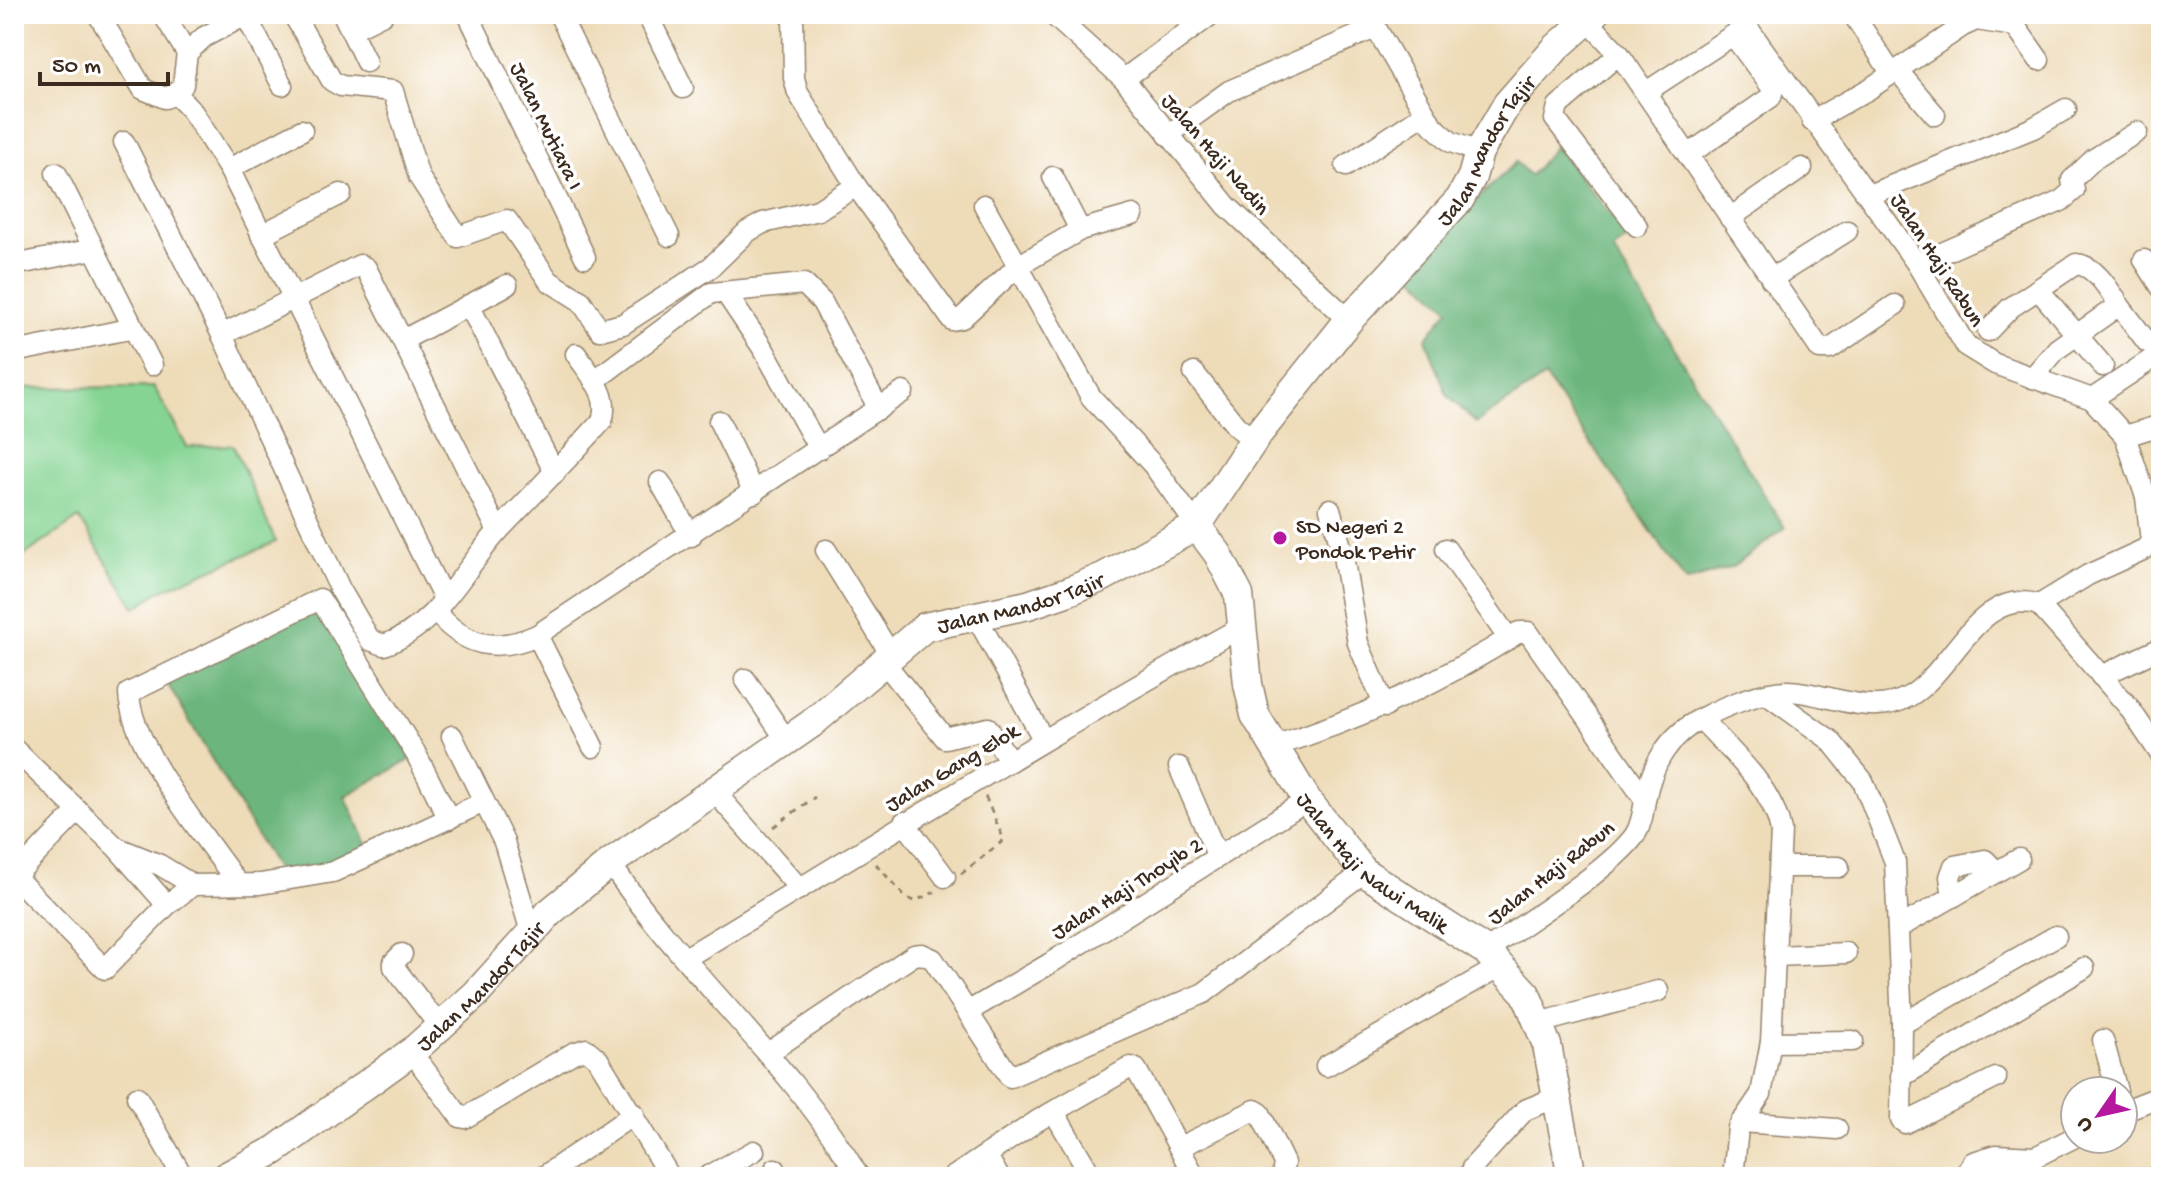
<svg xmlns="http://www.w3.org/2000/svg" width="2175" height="1191" viewBox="0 0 2175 1191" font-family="'Gochi Hand',sans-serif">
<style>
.green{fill:#85d493;stroke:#607f58;stroke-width:2}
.forest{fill:#6cb67d;stroke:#54704e;stroke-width:2}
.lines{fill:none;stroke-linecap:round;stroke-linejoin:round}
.street-casing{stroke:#94836c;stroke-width:23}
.secondary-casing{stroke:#94836c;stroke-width:31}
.path{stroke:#94836c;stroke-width:3;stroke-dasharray:6 6;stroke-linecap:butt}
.street{stroke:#fff;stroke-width:20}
.secondary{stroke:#fff;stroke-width:28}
.poi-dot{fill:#b5179e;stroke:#fff;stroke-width:3}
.labels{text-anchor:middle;stroke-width:7;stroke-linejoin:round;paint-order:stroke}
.street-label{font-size:22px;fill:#3b2a1e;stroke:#fff}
.poi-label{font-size:22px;fill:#3b2a1e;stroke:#fff;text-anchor:start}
</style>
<rect width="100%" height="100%" fill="#fff"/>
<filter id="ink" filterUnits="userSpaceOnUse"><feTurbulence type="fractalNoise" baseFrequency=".0125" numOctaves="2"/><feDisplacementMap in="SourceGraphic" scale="16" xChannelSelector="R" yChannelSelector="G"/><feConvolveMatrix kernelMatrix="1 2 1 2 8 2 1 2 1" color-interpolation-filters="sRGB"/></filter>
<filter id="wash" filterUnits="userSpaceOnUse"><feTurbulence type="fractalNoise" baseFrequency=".006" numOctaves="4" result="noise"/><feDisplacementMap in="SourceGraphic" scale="32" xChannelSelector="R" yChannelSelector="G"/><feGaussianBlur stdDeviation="1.8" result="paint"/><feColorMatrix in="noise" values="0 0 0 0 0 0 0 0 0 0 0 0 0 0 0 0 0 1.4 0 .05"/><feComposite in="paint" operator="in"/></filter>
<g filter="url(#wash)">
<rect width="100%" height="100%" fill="#eedcb9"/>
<polygon class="green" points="154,387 187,447 233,445 276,542 160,591 135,608 79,518 14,562 14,388"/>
<g class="forest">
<polygon points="1555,146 1629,238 1613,250 1785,528 1733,567 1686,582 1545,377 1476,423 1447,395 1426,339 1449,309 1405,268 1516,162 1530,176"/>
<polygon points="312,596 412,759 345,796 372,855 284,882 160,671"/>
</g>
</g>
<g filter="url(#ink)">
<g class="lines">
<defs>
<g id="street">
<polyline points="98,14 143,89 165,98 176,94 192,111 229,169 444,599"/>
<polyline points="163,14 187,53"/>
<polyline points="245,14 282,85"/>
<polyline points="293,14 332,81 341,86 393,91 419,177 458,237 507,220 549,281 581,301 600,330 623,324 711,267 747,232 763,223 818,210 856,186"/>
<polyline points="343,14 366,62"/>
<polyline points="468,14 585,257"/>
<polyline points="559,14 669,236"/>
<polyline points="647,14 683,88"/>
<polyline points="793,14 794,78 798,93 856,186 952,320 962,318 1018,266 1091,397 1153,465 1197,526"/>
<polyline points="1052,14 1124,79 1227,206 1349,320"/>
<polyline points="1368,14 1432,125 1451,142 1479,152"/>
<polyline points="1853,14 1892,74"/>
<polyline points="1588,21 1619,54 1820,349 1830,349 1895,305"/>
<polyline points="351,30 383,14"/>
<polyline points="1619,54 1558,106 1555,119 1637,226"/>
<polyline points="1897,70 1935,115"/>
<polyline points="1124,79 1212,14"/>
<polyline points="1646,92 1733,35 1773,89 1771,97 1688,155"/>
<polyline points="176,94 183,85 187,53 204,37 246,15"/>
<polyline points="1812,121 1869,89 1963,26 1976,20 2015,26 2039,60"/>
<polyline points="1168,135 1229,91 1375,28"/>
<path d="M124 142 222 335 340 589 370 640 384 645C438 627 463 569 500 529 534 493 569 458 602 421 611 395 590 375 576 354"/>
<polyline points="1346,166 1423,115"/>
<polyline points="229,169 302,130"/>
<polyline points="56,173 152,365"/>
<polyline points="1053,177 1080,230"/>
<polyline points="1869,195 2033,128 2066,109"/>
<polyline points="984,205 1018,266 1080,230 1133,215"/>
<polyline points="1730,218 1802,168"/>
<polyline points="261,235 341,194"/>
<polyline points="2144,260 2161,287"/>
<polyline points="1917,264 2061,201 2074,190 2072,180 2094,159 2137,132"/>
<polyline points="14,265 94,249"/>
<polyline points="1771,279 1847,231"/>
<polyline points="2038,289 2103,366"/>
<polyline points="725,292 764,350 819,449"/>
<polyline points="469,305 555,473"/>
<polyline points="2119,305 2147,342"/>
<path d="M1988 331 2010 308 2076 264C2095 265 2110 291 2119 305L2057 349 2032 378"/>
<polyline points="222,335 360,265 366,268 498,531"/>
<polyline points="403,340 507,285"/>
<polyline points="14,352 134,328"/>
<polyline points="1194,373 1236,426 1254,440"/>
<polyline points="594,381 711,293 804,284 822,302 879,409"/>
<polyline points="2092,399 2161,353"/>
<polyline points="719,421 754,493"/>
<polyline points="2125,436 2161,425"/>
<polyline points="660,482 691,536"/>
<polyline points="1330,509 1342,550 1358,643 1385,707"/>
<polyline points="1446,549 1509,639"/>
<polyline points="826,550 891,655"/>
<polyline points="2039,605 2128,706 2161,755"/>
<path d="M435 611C465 647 496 653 537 635L903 392"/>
<polyline points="975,614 1043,739"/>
<polyline points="537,635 593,747"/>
<polyline points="884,662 945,738 988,728 1010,761"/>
<polyline points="2101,676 2161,648"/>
<polyline points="745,679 787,741"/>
<polyline points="1766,694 1830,740 1863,781 1895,862 1902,1024 1901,1120 1905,1123 1996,1078"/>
<path d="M1701 719C1731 752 1772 785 1781 831L1771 1042 1761 1094 1738 1128 1733 1177"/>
<polyline points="452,736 504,842 531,932"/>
<path d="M1271 747C1361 719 1440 683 1519 632H1528L1645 800"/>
<polyline points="14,749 116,847 167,905"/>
<polyline points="1179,767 1218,857"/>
<polyline points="714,791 800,889"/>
<polyline points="904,822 945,877"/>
<polyline points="118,848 160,865 193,885"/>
<path d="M610 863C685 974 790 1061 859 1177"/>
<polyline points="1780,867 1839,867"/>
<polyline points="14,877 77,812"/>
<polyline points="15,877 105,969 167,905 193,885 260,884 333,872 484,802"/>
<path d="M238 884C206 838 130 746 129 693L320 599 416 754 449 819"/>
<polyline points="1953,897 1950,877 1954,866 1985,860 1997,872"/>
<polyline points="1898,928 2019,859"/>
<path d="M1486 951C1525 922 1609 871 1635 835 1642 824 1643 812 1645 800 1652 764 1668 736 1702 718 1725 706 1761 691 1788 691 1827 692 1870 718 1908 697 1952 673 1979 585 2039 605L2088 575 2145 549 2151 542 2146 497 2125 436 2092 399 1995 364 1966 346 1917 264 1738 14"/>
<polyline points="402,954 394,962 394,967 440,1027"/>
<polyline points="1776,956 1846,953"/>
<path d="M687 957C872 845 1055 730 1245 625"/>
<polyline points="969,1011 1049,964 1307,800"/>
<polyline points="1539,1023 1658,991"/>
<polyline points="1902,1024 2056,936"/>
<polyline points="2103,1040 2117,1091"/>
<polyline points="1771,1042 1853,1041"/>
<polyline points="768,1053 914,955 922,954 933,959 1010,1077 1204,993 1364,872"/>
<polyline points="422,1066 460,1117 465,1118 573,1053 586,1049 598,1059 670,1177"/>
<polyline points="1326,1066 1501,966"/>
<polyline points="1901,1077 2084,968"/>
<polyline points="137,1097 183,1177"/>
<polyline points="2123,1111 2161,1096"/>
<polyline points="1054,1112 1092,1177"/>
<polyline points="1741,1122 1837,1129"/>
<polyline points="1180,1147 1255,1110 1260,1113 1284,1163 1282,1177"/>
<polyline points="987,1156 999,1177"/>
<polyline points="1472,1168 1525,1110 1557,1097"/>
<polyline points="775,1169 779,1177"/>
<polyline points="543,1177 634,1114"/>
<polyline points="707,1177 754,1151"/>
<polyline points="953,1177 1037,1121 1131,1067 1136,1069 1195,1177"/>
<polyline points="1964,1177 1973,1162 1996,1155 2035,1157 2075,1137"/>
<polyline points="2156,1177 2161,1175"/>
</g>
<g id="secondary">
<path id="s1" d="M1197 526 1218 554 1239 595 1248 684 1255 715 1307 800 1364 872 1486 951 1526 994 1547 1045 1572 1177"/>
<path id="s2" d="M225 1177 275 1150 414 1050 476 994 550 912 610 863 811 724 925 627 1028 605 1069 591 1103 577 1197 526 1258 434 1349 320 1460 199 1472 177 1479 152 1507 104 1557 47 1594 14"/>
</g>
</defs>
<use href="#street" class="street-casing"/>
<use href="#secondary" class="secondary-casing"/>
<g class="path">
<polyline points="773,827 815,797"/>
<polyline points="876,864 906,898 915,901 935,892"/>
<polyline points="961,874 1004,840 985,796"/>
</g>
<use href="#street" class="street"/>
<use href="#secondary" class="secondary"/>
</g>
</g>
<circle class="poi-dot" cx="1280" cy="538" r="8"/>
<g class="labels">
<g class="street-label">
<text transform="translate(548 125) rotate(64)" y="8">Jalan Mutiara I</text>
<text dy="8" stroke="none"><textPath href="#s2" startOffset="1662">Jalan Mandor Tajir</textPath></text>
<text transform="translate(1217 153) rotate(49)" y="8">Jalan Haji Nadin</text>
<text transform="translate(1939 259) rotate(57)" y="8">Jalan Haji Rabun</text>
<text dy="8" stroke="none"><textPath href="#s2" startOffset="992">Jalan Mandor Tajir</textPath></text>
<text transform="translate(951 766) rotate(-31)" y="8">Jalan Gang Elok</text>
<text dy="8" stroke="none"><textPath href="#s1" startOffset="394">Jalan Haji Nawi Malik</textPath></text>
<text transform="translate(1550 871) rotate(-38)" y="8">Jalan Haji Rabun</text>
<text transform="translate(1126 887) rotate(-32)" y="8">Jalan Haji Thoyib 2</text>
<text dy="8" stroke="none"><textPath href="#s2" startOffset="320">Jalan Mandor Tajir</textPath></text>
</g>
<g class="poi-label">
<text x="1296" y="533">SD Negeri 2<tspan x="1296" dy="25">Pondok Petir</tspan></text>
</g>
</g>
<rect width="2175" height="1191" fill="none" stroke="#fff" stroke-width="48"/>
<g transform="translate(2099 1115) rotate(236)"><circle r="38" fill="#ffffff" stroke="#b1aaa5" stroke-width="2"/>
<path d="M0-6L14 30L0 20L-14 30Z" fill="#b5179e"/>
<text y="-12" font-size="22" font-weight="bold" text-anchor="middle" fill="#3b2a1e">U</text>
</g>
<path d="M40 72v12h128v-12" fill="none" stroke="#3b2a1e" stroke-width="4"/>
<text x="52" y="72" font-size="24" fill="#3b2a1e" stroke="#ffffff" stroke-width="6" paint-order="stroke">50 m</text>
</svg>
